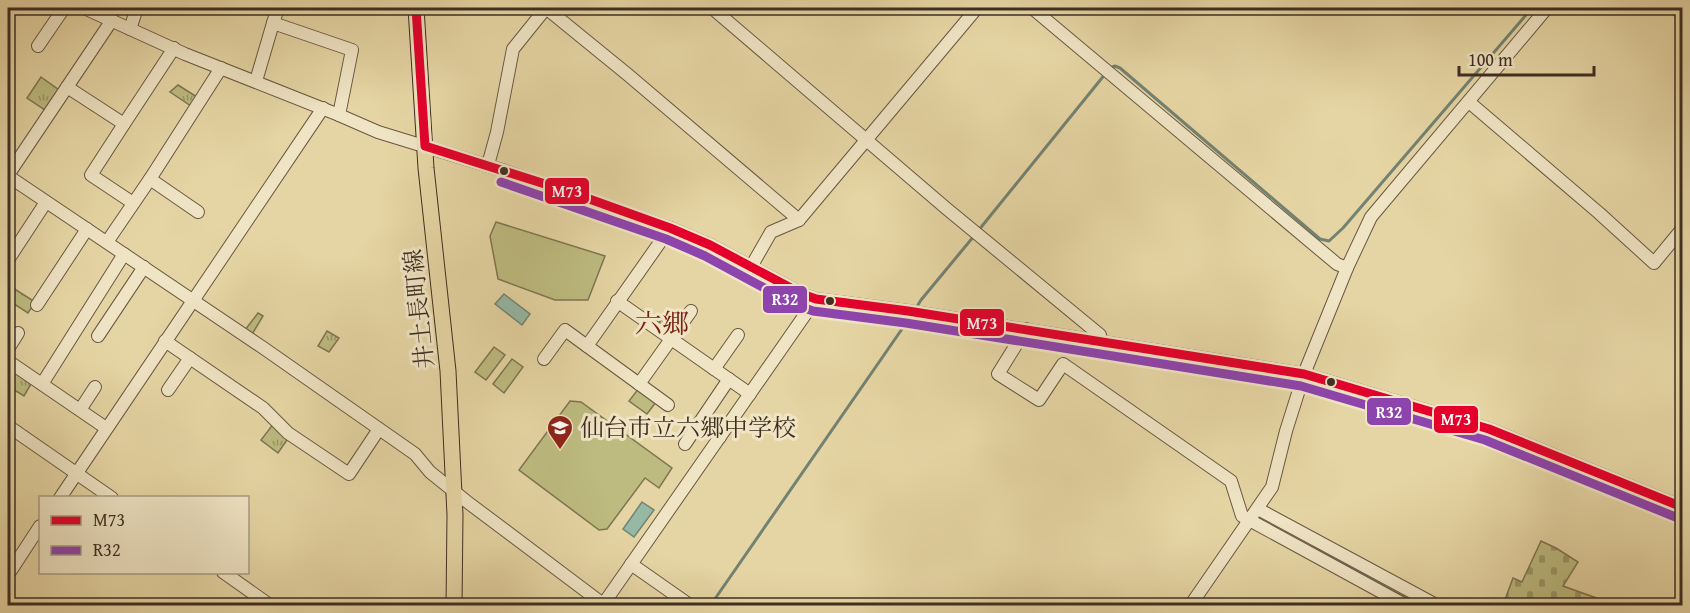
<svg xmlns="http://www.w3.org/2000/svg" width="1690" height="613" viewBox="0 0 1690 613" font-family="'Gentium Book Plus','Noto Serif JP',serif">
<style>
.green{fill:#bdbb80;stroke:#7e7552;stroke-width:1.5}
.cemetery{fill:url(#cemetery-stones);stroke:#7e7552;stroke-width:1.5}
.park{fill:url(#park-tufts);stroke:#7e7552;stroke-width:1.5}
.water{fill:#96b9a6;stroke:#738272;stroke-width:1.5}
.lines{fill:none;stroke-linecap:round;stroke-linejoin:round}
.stream{stroke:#738272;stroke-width:3}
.minor-casing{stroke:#685843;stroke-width:14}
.major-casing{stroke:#3e2f23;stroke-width:17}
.minor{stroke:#efe4c4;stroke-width:12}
.major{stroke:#e6d5a4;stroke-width:15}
.bus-1-casing{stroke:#efe4c4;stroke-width:14}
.bus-2-casing{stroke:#efe4c4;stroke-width:14}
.bus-1{stroke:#e4002b;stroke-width:9}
.bus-2{stroke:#8e44ad;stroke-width:9}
.bus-dot{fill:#3e2f23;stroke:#efe4c4;stroke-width:2}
.labels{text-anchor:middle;stroke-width:6;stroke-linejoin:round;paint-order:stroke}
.street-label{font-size:24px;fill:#3e2f23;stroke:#efe4c4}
.poi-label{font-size:24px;fill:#3e2f23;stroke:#efe4c4;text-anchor:start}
.quarter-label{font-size:27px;fill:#7a1f14;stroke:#efe4c4}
.line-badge{stroke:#efe4c4;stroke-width:2}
.badge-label{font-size:16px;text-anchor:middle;font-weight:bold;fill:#fff}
</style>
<defs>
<pattern id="cemetery-stones" width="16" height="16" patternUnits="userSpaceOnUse" patternTransform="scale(1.5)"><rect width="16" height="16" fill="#bdbb80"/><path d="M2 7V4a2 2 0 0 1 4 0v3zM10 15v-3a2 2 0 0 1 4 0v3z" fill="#9b9868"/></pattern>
<pattern id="park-tufts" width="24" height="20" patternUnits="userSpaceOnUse" patternTransform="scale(1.5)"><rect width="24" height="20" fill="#bdbb80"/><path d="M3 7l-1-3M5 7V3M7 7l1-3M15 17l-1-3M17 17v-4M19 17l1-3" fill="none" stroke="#9b9868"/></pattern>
</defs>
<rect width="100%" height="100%" fill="#e6d5a4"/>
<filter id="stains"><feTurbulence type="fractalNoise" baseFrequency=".00333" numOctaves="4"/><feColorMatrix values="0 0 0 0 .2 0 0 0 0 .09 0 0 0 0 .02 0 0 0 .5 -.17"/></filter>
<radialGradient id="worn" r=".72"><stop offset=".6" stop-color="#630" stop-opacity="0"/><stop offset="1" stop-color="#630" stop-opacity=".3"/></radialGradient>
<g class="green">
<polygon points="496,222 605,256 588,300 555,300 498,279 490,236"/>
<polygon points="494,347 505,355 486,380 475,372"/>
<polygon points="512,359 523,367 504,393 493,384"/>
<polygon points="570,401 581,402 672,468 659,488 645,478 607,529 599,530 519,470"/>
</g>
<polygon class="cemetery" points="1541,541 1556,548 1578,562 1563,586 1602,600 1599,605 1503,605 1513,578 1522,582"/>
<g class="park">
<polygon points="41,77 59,90 45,110 27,98"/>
<polygon points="178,85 197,97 191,106 170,92"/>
<polygon points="13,288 35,302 28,313 8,300 8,295"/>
<polygon points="668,309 681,318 675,328 668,330 658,324"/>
<polygon points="258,313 263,316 251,336 245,330"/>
<polygon points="327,331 339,338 329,352 318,346"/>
<polygon points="8,368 31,384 24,396 8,386"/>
<polygon points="639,388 656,402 647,414 629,401"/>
<polygon points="274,423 289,437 278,453 261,440"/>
</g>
<g class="water">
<polygon points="504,294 530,314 522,325 495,304"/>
<polygon points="642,502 654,510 634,537 623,529"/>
</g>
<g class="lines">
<g class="stream">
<polyline points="1110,68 1115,66 1120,68 1320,239 1329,241 1343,228 1532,8"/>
<polyline points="978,231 1106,73"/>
<polyline points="916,308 921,300 974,236"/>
<polyline points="1313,548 1420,606"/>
<polyline points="710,606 911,316"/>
</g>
<defs>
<g id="minor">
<polyline points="84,8 185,54 339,115 378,132 505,171 670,228 710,245 802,294 816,299 908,311 1304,374 1489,429 1682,507"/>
<polyline points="546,8 627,74 799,220 771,232 751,267"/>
<polyline points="712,8 947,209 1100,335 1101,341"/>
<polyline points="1032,8 1337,264 1347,268"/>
<polyline points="1675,8 1682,14"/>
<polyline points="8,13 11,8"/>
<polyline points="273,23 278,8"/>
<polyline points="130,29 137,8"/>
<polyline points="38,46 64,8"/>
<polyline points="256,81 273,23 352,50 339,115"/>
<polyline points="67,87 124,124 174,48"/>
<polyline points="1469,102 1599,213 1654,263 1682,229"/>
<polyline points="124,124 91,175 133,203"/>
<polyline points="488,165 497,132 513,49 546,8"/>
<polyline points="8,175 112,20"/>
<polyline points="8,176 262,347 415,454 430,472 466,501 603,604"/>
<polyline points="150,179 198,212"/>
<polyline points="799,220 977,8"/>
<polyline points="107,242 150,179 221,68"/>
<polyline points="8,260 46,202"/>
<polyline points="617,301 750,394"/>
<polyline points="37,305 87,229"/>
<polyline points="1026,329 998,374 1039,400 1063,364 1231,481 1242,516 1407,606"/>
<polyline points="98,336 144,267"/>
<polyline points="165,341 263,408 288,433 349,474 379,429"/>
<polyline points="587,346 670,228"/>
<polyline points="8,349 18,333"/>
<polyline points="544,359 565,330 668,405"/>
<polyline points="8,361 106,428"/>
<polyline points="714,369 738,335"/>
<polyline points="42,384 124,254"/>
<polyline points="639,384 691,311"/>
<polyline points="168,390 190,358"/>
<polyline points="80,410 95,387"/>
<polyline points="700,423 720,437"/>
<polyline points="8,426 112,498"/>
<polyline points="685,444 729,379"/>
<polyline points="60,498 323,108"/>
<polyline points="1258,509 1438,606"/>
<polyline points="631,564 691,606"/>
<polyline points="223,572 271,606"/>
<polyline points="8,575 40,526"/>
<polyline points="602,606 816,299"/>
<polyline points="1190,606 1272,487 1286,431 1304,374 1347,268 1371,217 1547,8"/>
</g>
<polyline id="major" points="416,8 426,168 448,371 455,515 454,606"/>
</defs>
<use href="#minor" class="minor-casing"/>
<use href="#major" class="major-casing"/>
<use href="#minor" class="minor"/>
<use href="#major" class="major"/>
<defs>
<polyline id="bus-1" points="416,8 425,146 567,191 670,228 710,245 802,294 816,299 908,311 1304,374 1489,429 1682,507"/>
<polyline id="bus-2" points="501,182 666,239 705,256 796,305 813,311 906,323 1301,386 1485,440 1678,518"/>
</defs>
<use href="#bus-1" class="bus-1-casing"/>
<use href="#bus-2" class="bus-2-casing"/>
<use href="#bus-1" class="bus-1"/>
<use href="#bus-2" class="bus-2"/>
</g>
<defs>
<symbol id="school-pin" viewBox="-11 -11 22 30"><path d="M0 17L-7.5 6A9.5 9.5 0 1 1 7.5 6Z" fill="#8f2418" stroke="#efe4c4"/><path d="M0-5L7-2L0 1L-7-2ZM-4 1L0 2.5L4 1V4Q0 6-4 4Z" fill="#fff"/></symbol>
</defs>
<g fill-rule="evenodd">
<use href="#school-pin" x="545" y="413" width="30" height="40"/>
</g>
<g class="bus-dot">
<circle cx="504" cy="171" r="5"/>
<circle cx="830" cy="301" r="5"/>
<circle cx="1331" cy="382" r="5"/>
</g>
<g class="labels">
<g class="street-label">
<text transform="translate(419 309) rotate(-96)" y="8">井土長町線</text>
</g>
<g class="poi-label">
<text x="580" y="436">仙台市立六郷中学校</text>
</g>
<g class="quarter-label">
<text x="662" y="333">六郷</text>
</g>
</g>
<g class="line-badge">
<rect x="544" y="177" width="46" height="28" rx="6" fill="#e4002b"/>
<rect x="762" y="285" width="46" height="29" rx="6" fill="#8e44ad"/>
<rect x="959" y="308" width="46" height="29" rx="6" fill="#e4002b"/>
<rect x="1366" y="397" width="46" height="29" rx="6" fill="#8e44ad"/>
<rect x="1433" y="405" width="46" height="29" rx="6" fill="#e4002b"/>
</g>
<g class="badge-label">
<text x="567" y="197">M73</text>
<text x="785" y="305">R32</text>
<text x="982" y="329">M73</text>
<text x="1389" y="418">R32</text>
<text x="1456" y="425">M73</text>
</g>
<rect width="1690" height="613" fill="none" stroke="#e6d5a4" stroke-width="30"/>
<rect x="9" y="9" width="1672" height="595" fill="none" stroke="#3e2f23" stroke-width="3"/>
<rect x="15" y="15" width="1660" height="583" fill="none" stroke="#3e2f23" stroke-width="1.5"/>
<rect x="39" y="496" width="210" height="78" fill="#efe4c4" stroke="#a89c84" stroke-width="1.5"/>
<rect x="51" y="516" width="30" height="9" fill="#e4002b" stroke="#a89c84" stroke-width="1.5"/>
<text x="93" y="526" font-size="18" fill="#3e2f23">M73</text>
<rect x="51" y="546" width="30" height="9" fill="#8e44ad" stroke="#a89c84" stroke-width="1.5"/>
<text x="93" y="556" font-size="18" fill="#3e2f23">R32</text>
<path d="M1459 66v9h135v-9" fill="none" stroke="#3e2f23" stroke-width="3"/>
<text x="1468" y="66" font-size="18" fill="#3e2f23" stroke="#efe4c4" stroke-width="4.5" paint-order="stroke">100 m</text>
<rect width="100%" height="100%" filter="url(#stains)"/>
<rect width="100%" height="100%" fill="url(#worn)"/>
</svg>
